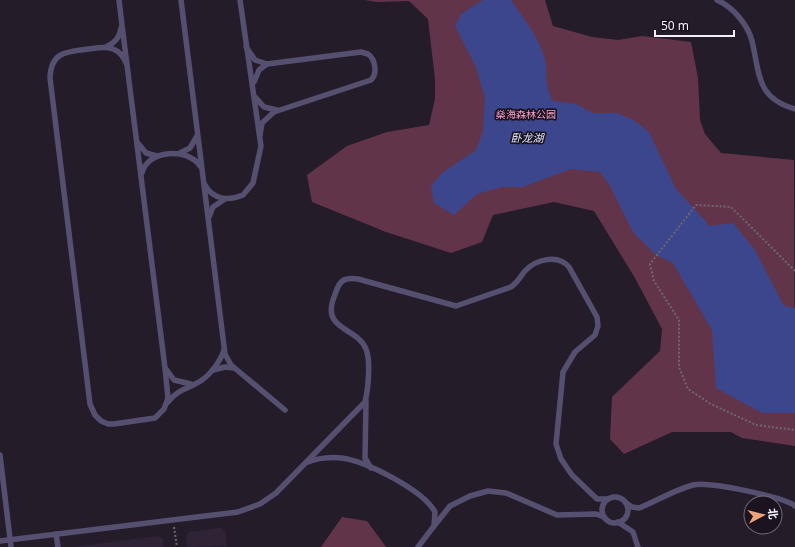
<svg xmlns="http://www.w3.org/2000/svg" width="795" height="547" viewBox="0 0 795 547" font-family="'Noto Sans','Noto Sans SC',sans-serif">
<style>
.built{fill:#2f2336}
.green{fill:#62344a}
.water{fill:#3c468d}
.lines{fill:none;stroke-linecap:round;stroke-linejoin:round}
.path{stroke:#6e6672;stroke-width:2;stroke-dasharray:2 2;stroke-linecap:butt}
.service{stroke:#565070;stroke-width:5.5}
.labels{text-anchor:middle;stroke-width:3.5;stroke-linejoin:round;paint-order:stroke}
.park-label{font-size:10px;fill:#f99fc9;stroke:#1b1320}
.water-label{font-size:11px;font-style:italic;fill:#dde2f7;stroke:#1b1320}
</style>
<rect width="100%" height="100%" fill="#251c2a"/>
<g class="built">
<polygon points="221,528 225,531 227,546 187,547 186,536 189,532"/>
<polygon points="158,536 163,539 164,547 73,547"/>
</g>
<g class="green">
<polygon points="365,0 545,0 553,26 592,37 618,40 642,36 691,42 698,78 700,120 705,134 721,153 794,160 795,446 742,438 731,432 672,432 624,454 610,439 612,397 660,351 662,329 635,278 594,211 554,202 493,215 482,242 451,253 386,232 312,202 307,175 347,146 387,132 429,125 435,99 435,79 428,19 409,1 377,2"/>
<polygon points="342,517 367,521 386,547 321,547"/>
</g>
<path class="water" d="M483 0H511C523 18 538 36 544 56 549 73 543 83 553 101L576 104 593 113H617L635 121 649 132 676 189 710 226 733 223 755 250 784 306 795 308V413H762L716 388 712 330 673 263 656 255 633 232 609 184 600 172 571 169 523 187H502L477 194 454 215 434 203 431 186 442 173 476 150 483 131 485 99 476 67 455 26 461 14Z"/>
<g class="lines">
<g class="path">
<polyline points="795,271 731,207 696,205 650,264 654,281 679,320 679,367 688,389 711,404 756,425 795,430"/>
<polyline points="174,527 177,547"/>
</g>
<g class="service">
<path d="M119 0 122 25 165 368 168 398 164 409 155 418 114 424H108L101 421 95 415 90 404 50 78C51 51 67 52 89 49 97 48 106 46 113 49 121 52 124 58 127 65"/>
<polyline points="181,0 225,354 231,365 285,410"/>
<path d="M717 0C733 7 748 25 752 41 760 74 756 98 795 109"/>
<path d="M106 47C115 43 120 37 121 28"/>
<path d="M246 47 255 60 267 64 361 52 368 54C375 59 378 73 371 80L274 112 262 123 260 135"/>
<polyline points="254,82 259,70 267,64"/>
<polyline points="256,98 264,107 277,110"/>
<polyline points="137,142 146,153 157,156"/>
<polyline points="180,153 190,148 197,136"/>
<path d="M142 173C147 150 188 147 200 166"/>
<path d="M205 185C213 200 229 201 243 195L253 183 261 146 240 0"/>
<polyline points="209,217 213,207 225,199"/>
<polyline points="166,369 174,380 191,384"/>
<polyline points="213,370 225,367 234,368"/>
<polyline points="366,401 365,458 371,468"/>
<path d="M168 402C179 388 189 389 202 380 211 374 221 360 224 350"/>
<polyline points="0,455 11,547"/>
<path d="M308 462C317 458 331 457 341 458 366 461 423 490 435 512L434 526 418 547"/>
<circle cx="615" cy="510" r="13"/>
<path d="M626 503 632 507 639 508C657 501 674 490 693 485 708 481 784 497 795 506"/>
<polyline points="618,522 633,532 638,547"/>
<polyline points="434,526 450,506 470,496 488,491 506,493 557,515 596,514 604,517"/>
<polyline points="56,534 58,547"/>
<path d="M0 541 238 512 260 504 276 493 365 402C368 390 371 361 366 349 358 328 323 330 333 300 335 295 336 290 339 285 343 278 350 278 358 279L456 306 511 287C518 282 520 277 525 271 536 259 558 254 569 267L597 317 598 326 595 335 575 352 563 372 556 444 561 459 572 475 597 499H608"/>
</g>
</g>
<g class="labels">
<g class="park-label">
<text x="526" y="118">燊海森林公园</text>
</g>
<g class="water-label">
<text x="527" y="142">卧龙湖</text>
</g>
</g>
<g transform="translate(763 515) rotate(83)"><circle r="19" fill="#1b1320" stroke="#726b77"/>
<path d="M0-3L7 15L0 10L-7 15Z" fill="#f0a27a"/>
<text y="-6" font-size="11" font-weight="bold" text-anchor="middle" fill="#f5eff9">北</text>
</g>
<path d="M655 30v6h79v-6" fill="none" stroke="#f5eff9" stroke-width="2"/>
<text x="661" y="30" font-size="12" fill="#f5eff9" stroke="#1b1320" stroke-width="3" paint-order="stroke">50 m</text>
</svg>
